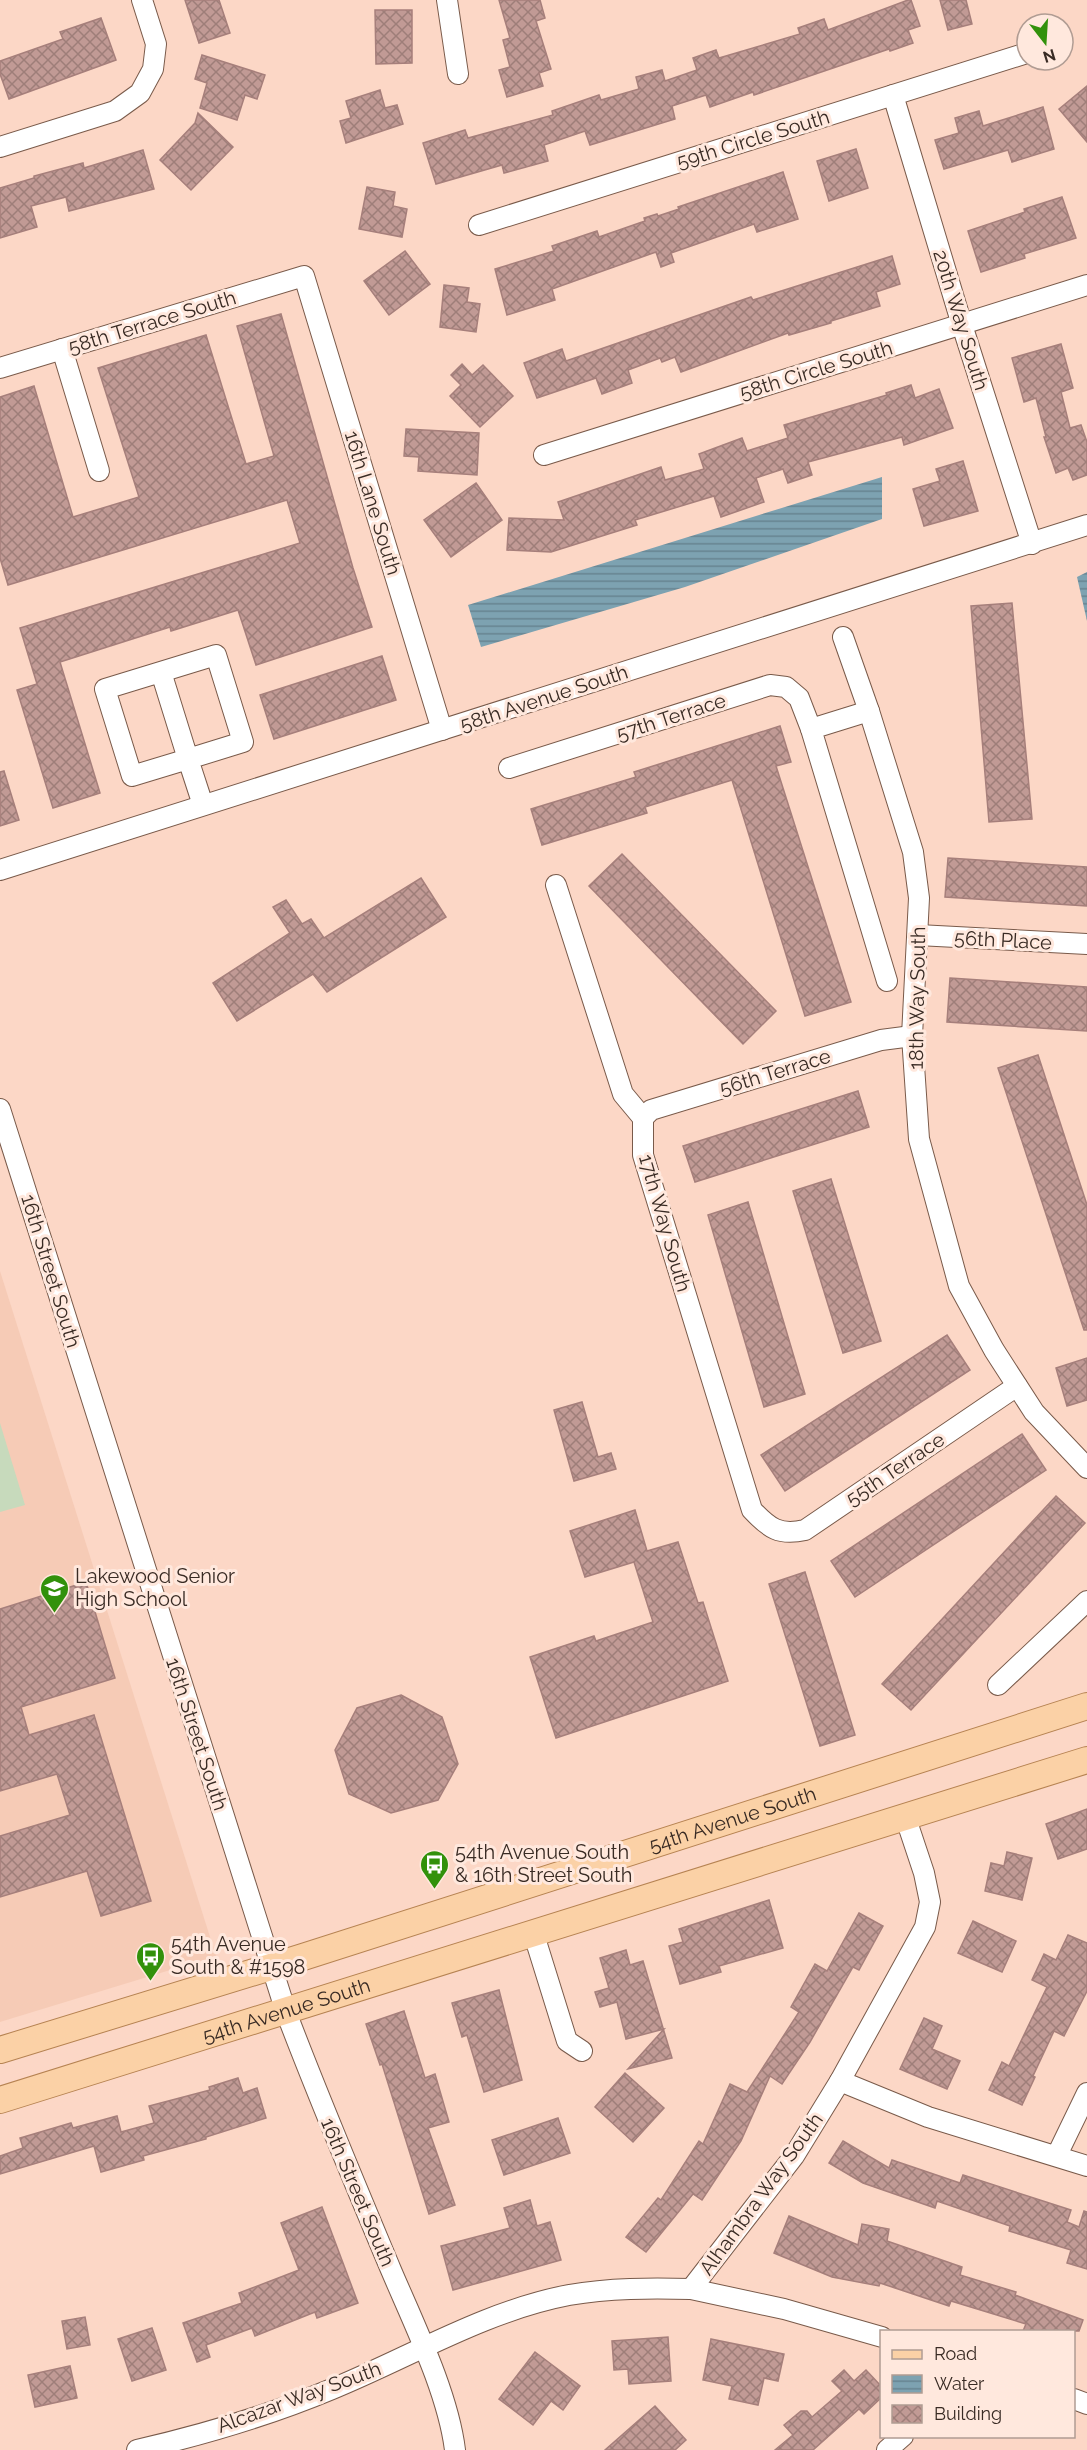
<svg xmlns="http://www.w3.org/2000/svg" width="1087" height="2450" viewBox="0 0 1087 2450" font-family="Raleway,sans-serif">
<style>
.built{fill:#f6cbb6}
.pitch{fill:#c7dabc}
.water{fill:url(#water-rules)}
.building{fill:url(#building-cross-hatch);stroke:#a67f7b;stroke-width:1.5}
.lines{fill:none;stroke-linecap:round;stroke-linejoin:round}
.minor-casing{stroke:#795a4a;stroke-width:22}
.major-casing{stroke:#b68352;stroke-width:28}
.minor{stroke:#fff;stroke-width:20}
.major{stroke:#fbd1a6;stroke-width:26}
.labels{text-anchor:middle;stroke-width:6;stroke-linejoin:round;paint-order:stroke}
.street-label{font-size:20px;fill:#392b24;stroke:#ffe8dd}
.poi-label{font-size:20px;fill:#392b24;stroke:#ffe8dd;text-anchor:start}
</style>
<defs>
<pattern id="water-rules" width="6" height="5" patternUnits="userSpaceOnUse" patternTransform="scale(1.5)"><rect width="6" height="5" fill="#7da2b1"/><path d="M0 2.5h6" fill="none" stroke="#678490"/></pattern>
<pattern id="building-cross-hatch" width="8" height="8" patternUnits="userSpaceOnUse" patternTransform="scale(1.5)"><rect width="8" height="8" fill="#c19a95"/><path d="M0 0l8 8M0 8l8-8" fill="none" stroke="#9e7e79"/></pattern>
</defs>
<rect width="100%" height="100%" fill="#fcd7c6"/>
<polygon class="built" points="0,1271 216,1956 0,2022"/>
<polygon class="pitch" points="0,1423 25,1505 0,1512"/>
<g class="water">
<polygon points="882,477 882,519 685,587 481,647 468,605"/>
<polygon points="1087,572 1087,621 1077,577"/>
</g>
<g class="building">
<polygon points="185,0 219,0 230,33 199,43"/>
<polygon points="499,0 540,0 545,18 536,21 551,69 539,73 543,86 507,97 499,70 510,67 503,40 510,38"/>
<polygon points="908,0 911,0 920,26 908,30 913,43 890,51 889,49 754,95 753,92 710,107 706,95 672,106 675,119 590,145 585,131 544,145 548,161 504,173 502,165 436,184 423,143 465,130 468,138 553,115 552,111 599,95 601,100 639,89 636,77 662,70 665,81 697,70 693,58 716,50 719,58 800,34 798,28 824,19 828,30"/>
<polygon points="940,0 966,0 972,24 948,30"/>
<polygon points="375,10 412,10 412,63 376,64"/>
<polygon points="101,18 116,60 9,99 0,74 0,61 63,39 60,32"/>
<polygon points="202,55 265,75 257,99 245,95 237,120 200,108 207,83 195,79"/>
<polygon points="1087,86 1087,142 1059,109"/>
<polygon points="380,90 385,108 397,105 403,124 346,143 340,121 351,118 346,101"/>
<polygon points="1043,107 1054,149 1012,162 1008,150 944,169 935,140 959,133 955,118 979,111 983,126"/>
<polygon points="198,113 233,147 191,190 160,160 195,123"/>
<polygon points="856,149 868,188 829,201 817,161"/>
<polygon points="143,150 154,189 69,211 66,197 31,206 37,227 0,238 0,188 34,178 34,176 83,163 84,168"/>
<polygon points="783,172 798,219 757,232 754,224 671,253 674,262 661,267 656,252 552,289 555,300 507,315 495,269 554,251 552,246 597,231 599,237 645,221 644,218 657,214 658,216 679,209 678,207"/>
<polygon points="367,187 395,192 393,206 407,209 402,237 359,229"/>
<polygon points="1062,197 1076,238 1024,254 1025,258 981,272 968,231 1025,212 1024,209"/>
<polygon points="405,251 430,284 389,315 364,281"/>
<polygon points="892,256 900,284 876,292 880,306 831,321 831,323 789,335 788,333 681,372 675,357 662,362 660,358 628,370 632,383 602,394 596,378 537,398 524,363 562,349 566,361 751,297 753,300"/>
<polygon points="444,285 469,288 467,302 480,304 476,332 440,327"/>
<polygon points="281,314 353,568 372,627 256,665 238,610 171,631 170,627 60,662 100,793 53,808 17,690 37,684 20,628 300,543 287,500 8,585 0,558 0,397 34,386 73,517 139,497 98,368 206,335 246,464 274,456 237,326"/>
<polygon points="1061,344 1073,388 1061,392 1070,428 1081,425 1087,442 1087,475 1073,480 1068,468 1056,473 1044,437 1046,437 1036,398 1024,402 1012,358"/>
<polygon points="462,364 472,375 483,365 513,396 480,427 450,396 461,385 451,375"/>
<polygon points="911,385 915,398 939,389 953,428 904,445 902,437 808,462 812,475 788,483 783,469 756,478 764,502 721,517 714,496 635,520 637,525 551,552 507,550 509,518 564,520 558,502 661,467 665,480 704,469 699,454 742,438 747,451 788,438 784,425 887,395 886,393"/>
<polygon points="406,429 479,433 477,475 418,471 419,457 404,456"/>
<polygon points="963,461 978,511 924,526 913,489 940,481 936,469"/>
<polygon points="476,483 502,520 451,557 424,520"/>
<polygon points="1012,603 1032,819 989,822 971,606"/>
<polygon points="382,656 396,700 274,739 260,695"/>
<polygon points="780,726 791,762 776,766 851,1002 805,1016 732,780 645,807 647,813 542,845 531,809 636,777 634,772"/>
<polygon points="4,771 19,820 0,826 0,772"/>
<polygon points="622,854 776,1011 743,1044 589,886"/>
<polygon points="948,858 1087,867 1087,906 945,897"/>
<polygon points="421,878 446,917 327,992 313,974 237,1021 213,983 290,933 273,907 286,900 302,924 311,919 324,938"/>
<polygon points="950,978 1087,987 1087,1031 947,1022"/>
<polygon points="1038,1055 1087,1205 1087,1330 1084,1330 998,1068"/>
<polygon points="858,1091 869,1127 695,1182 683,1146"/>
<polygon points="831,1179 881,1341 843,1353 793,1191"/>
<polygon points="748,1202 805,1394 764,1407 708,1215"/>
<polygon points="947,1335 970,1370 785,1491 761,1455"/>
<polygon points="1087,1358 1087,1400 1067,1406 1056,1368"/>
<polygon points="582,1402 598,1457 611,1453 616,1469 574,1481 554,1410"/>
<polygon points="1022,1434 1046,1470 855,1597 831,1561"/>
<polygon points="1056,1496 1085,1523 911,1710 882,1684"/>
<polygon points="635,1510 647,1551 678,1542 698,1603 703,1602 728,1681 556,1738 530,1657 594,1636 596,1641 653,1622 634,1562 585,1577 570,1531"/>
<polygon points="805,1572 855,1735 820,1746 769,1584"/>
<polygon points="86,1582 115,1678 21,1707 29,1735 94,1715 151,1901 101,1916 87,1871 0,1897 0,1836 70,1815 57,1774 0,1791 0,1609"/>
<polygon points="401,1695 442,1717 458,1764 438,1800 391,1813 349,1794 335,1750 357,1708"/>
<polygon points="1087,1809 1087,1849 1058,1859 1046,1824"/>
<polygon points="1007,1852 1032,1858 1022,1900 985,1891 991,1863 1004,1866"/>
<polygon points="769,1900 783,1948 719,1966 721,1972 680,1984 669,1946 683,1942 679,1929"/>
<polygon points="859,1913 883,1926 859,1970 853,1967 810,2042 782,2084 770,2076 741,2141 702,2200 693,2194 646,2252 626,2237 658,2198 661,2200 699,2141 703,2144 730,2084 747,2092 799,2012 791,2007 815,1964 827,1971"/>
<polygon points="973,1921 1016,1941 1002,1972 958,1953"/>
<polygon points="1068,1935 1087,1943 1087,1991 1064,2036 1054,2031 1033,2076 1035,2077 1022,2105 989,2090 1002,2062 1009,2066 1047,1987 1032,1980 1044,1954 1056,1960"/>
<polygon points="626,1950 630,1965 643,1961 672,2058 628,2069 664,2029 626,2039 617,2002 600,2007 595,1992 609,1988 600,1958"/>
<polygon points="499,1990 522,2080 484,2092 467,2035 462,2037 452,2003"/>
<polygon points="404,2011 425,2078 435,2074 449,2122 428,2128 455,2205 429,2214 382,2064 380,2065 366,2024"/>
<polygon points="924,2018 942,2026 932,2049 960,2061 947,2089 900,2069"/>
<polygon points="625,2073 664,2108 633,2142 595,2107"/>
<polygon points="238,2078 243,2093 257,2088 266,2118 206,2137 206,2139 143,2156 144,2160 101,2172 94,2146 0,2174 0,2156 23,2148 20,2138 71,2123 73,2128 117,2116 121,2132 154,2123 149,2106 210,2090 209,2087"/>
<polygon points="558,2118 570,2153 504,2175 492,2140"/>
<polygon points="843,2141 889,2168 892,2160 960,2183 963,2175 1071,2210 1067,2222 1079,2227 1084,2211 1087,2212 1087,2269 1067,2263 1071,2250 1009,2231 1010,2226 937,2201 935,2208 863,2183 829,2163"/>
<polygon points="530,2200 537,2226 550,2222 561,2260 453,2290 441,2246 510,2228 504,2208"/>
<polygon points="322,2207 358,2303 317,2318 315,2312 255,2336 252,2328 206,2345 210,2357 197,2362 183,2323 242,2303 239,2293 299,2270 281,2223"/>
<polygon points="789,2216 858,2245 862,2224 889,2229 887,2241 962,2267 960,2275 1016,2292 1015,2295 1083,2320 1079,2331 1023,2331 1026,2324 951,2301 949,2306 880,2283 879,2286 832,2277 774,2253"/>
<polygon points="85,2317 90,2345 67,2349 62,2321"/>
<polygon points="152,2328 166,2370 132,2381 118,2339"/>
<polygon points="668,2337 671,2381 629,2384 628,2369 614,2370 612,2341"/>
<polygon points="711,2339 784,2354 778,2381 764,2378 758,2405 729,2399 732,2386 703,2380"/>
<polygon points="535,2352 580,2386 563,2410 551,2401 533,2425 499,2399"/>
<polygon points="70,2366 77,2398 35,2407 28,2375"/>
<polygon points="844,2370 854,2381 866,2370 882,2387 882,2397 864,2414 859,2409 813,2450 775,2450 793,2435 784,2425 801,2411 807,2411 812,2417 842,2391 832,2381"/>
<polygon points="655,2406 686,2440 675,2450 605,2450"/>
</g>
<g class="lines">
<defs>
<g id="minor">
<polyline points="447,0 458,74"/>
<polyline points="893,95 962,325 1032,544"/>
<polyline points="0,147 115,111 140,93 153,69 156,44 142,0"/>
<polyline points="479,225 1027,53"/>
<polyline points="62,349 99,471"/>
<polyline points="0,368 304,276 442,730"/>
<polyline points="544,455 1087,285"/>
<polyline points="843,637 869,711 913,852 919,898 912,1036 919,1139 959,1286 994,1350 1034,1412 1087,1468"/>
<polyline points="161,672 188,759 243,742 216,655 105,689 132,776 188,759 203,805"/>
<polyline points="869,711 811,729 887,981"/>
<polyline points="509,768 770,685 786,687 799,698 811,729"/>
<polyline points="0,870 1087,525"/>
<path d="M556 885 623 1094 643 1118V1155L752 1510C769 1528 779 1536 805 1530L1017 1386"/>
<polyline points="918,935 1087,944"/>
<path d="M0 1109 286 2012C319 2099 355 2184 391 2270 414 2324 448 2393 455 2450"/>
<polyline points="643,1118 651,1110 881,1040 912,1036"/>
<polyline points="998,1685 1087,1601"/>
<polyline points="534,1935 567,2041 582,2051"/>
<polyline points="840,2081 928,2117 1087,2166"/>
<polyline points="1057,2155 1087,2093"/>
<polyline points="691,2289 784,2309 882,2337"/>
<polyline points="1074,2399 1087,2404"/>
<path d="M137 2450C202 2435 270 2415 332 2389 410 2357 485 2311 569 2295 610 2288 650 2288 691 2289L794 2156 840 2081 925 1927 930 1902 924 1873 905 1816"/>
<polyline points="887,2450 903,2436"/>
</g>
<g id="major">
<path id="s1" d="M0 2050 303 1957 1087 1706"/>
<path id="s2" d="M0 2100 1087 1760"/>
</g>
</defs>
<use href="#minor" class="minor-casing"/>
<use href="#major" class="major-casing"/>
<use href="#minor" class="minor"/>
<use href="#major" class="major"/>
</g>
<defs>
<symbol id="school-pin" viewBox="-11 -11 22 30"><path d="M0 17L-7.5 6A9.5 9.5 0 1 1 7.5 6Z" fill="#32910b" stroke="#ffe8dd"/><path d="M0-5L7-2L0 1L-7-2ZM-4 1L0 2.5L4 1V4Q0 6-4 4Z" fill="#fff"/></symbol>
<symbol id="bus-pin" viewBox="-11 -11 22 30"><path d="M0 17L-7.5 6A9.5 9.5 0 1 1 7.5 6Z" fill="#32910b" stroke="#ffe8dd"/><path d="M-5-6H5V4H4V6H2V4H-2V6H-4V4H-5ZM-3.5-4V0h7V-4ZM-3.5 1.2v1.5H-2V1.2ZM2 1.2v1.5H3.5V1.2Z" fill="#fff"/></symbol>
</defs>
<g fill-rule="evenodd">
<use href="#school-pin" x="38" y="1572" width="33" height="45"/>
<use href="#bus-pin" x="418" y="1848" width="33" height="45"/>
<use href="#bus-pin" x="134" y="1940" width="33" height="45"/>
</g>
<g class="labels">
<g class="street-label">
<text transform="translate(753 139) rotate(-17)" y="7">59th Circle South</text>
<text transform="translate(961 320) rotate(73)" y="7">20th Way South</text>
<text transform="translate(152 322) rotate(-17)" y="7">58th Terrace South</text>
<text transform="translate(816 370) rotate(-17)" y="7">58th Circle South</text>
<text transform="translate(373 503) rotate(73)" y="7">16th Lane South</text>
<text transform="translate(544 698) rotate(-18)" y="7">58th Avenue South</text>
<text transform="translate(671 717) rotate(-18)" y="7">57th Terrace</text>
<text transform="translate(1003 940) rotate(3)" y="7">56th Place</text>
<text transform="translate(917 998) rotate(-89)" y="7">18th Way South</text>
<text transform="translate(775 1072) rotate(-17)" y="7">56th Terrace</text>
<text transform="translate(665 1223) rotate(74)" y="7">17th Way South</text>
<text transform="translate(51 1271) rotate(73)" y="7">16th Street South</text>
<text transform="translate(895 1469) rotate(-34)" y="7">55th Terrace</text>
<text transform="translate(197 1734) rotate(72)" y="7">16th Street South</text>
<text dy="7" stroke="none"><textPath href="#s1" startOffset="768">54th Avenue South</textPath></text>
<text dy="7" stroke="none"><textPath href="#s2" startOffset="300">54th Avenue South</textPath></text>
<text transform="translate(358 2192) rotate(67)" y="7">16th Street South</text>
<text transform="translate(761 2194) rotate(-54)" y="7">Alhambra Way South</text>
<text transform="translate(299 2397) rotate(-20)" y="7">Alcazar Way South</text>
</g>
<g class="poi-label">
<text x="75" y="1583">Lakewood Senior<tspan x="75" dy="23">High School</tspan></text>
<text x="455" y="1859">54th Avenue South<tspan x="455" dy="23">&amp; 16th Street South</tspan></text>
<text x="171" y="1951">54th Avenue<tspan x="171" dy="23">South &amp; #1598</tspan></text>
</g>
</g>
<rect x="880" y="2330" width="195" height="108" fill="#ffe8dd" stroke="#b09c93" stroke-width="1.5"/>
<rect x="892" y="2350" width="30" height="9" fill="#fbd1a6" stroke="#b09c93" stroke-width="1.5"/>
<text x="934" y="2360" font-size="18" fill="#392b24">Road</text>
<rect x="892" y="2375" width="30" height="18" fill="url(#water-rules)" stroke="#b09c93" stroke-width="1.5"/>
<text x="934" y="2390" font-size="18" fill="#392b24">Water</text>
<rect x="892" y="2405" width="30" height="18" fill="url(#building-cross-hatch)" stroke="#b09c93" stroke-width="1.5"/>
<text x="934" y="2420" font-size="18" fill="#392b24">Building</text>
<g transform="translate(1045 42) rotate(163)"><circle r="28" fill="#ffe8dd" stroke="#b09c93" stroke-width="1.5"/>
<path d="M0-4.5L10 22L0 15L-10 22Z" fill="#32910b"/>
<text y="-9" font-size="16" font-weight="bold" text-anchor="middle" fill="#392b24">N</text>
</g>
</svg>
